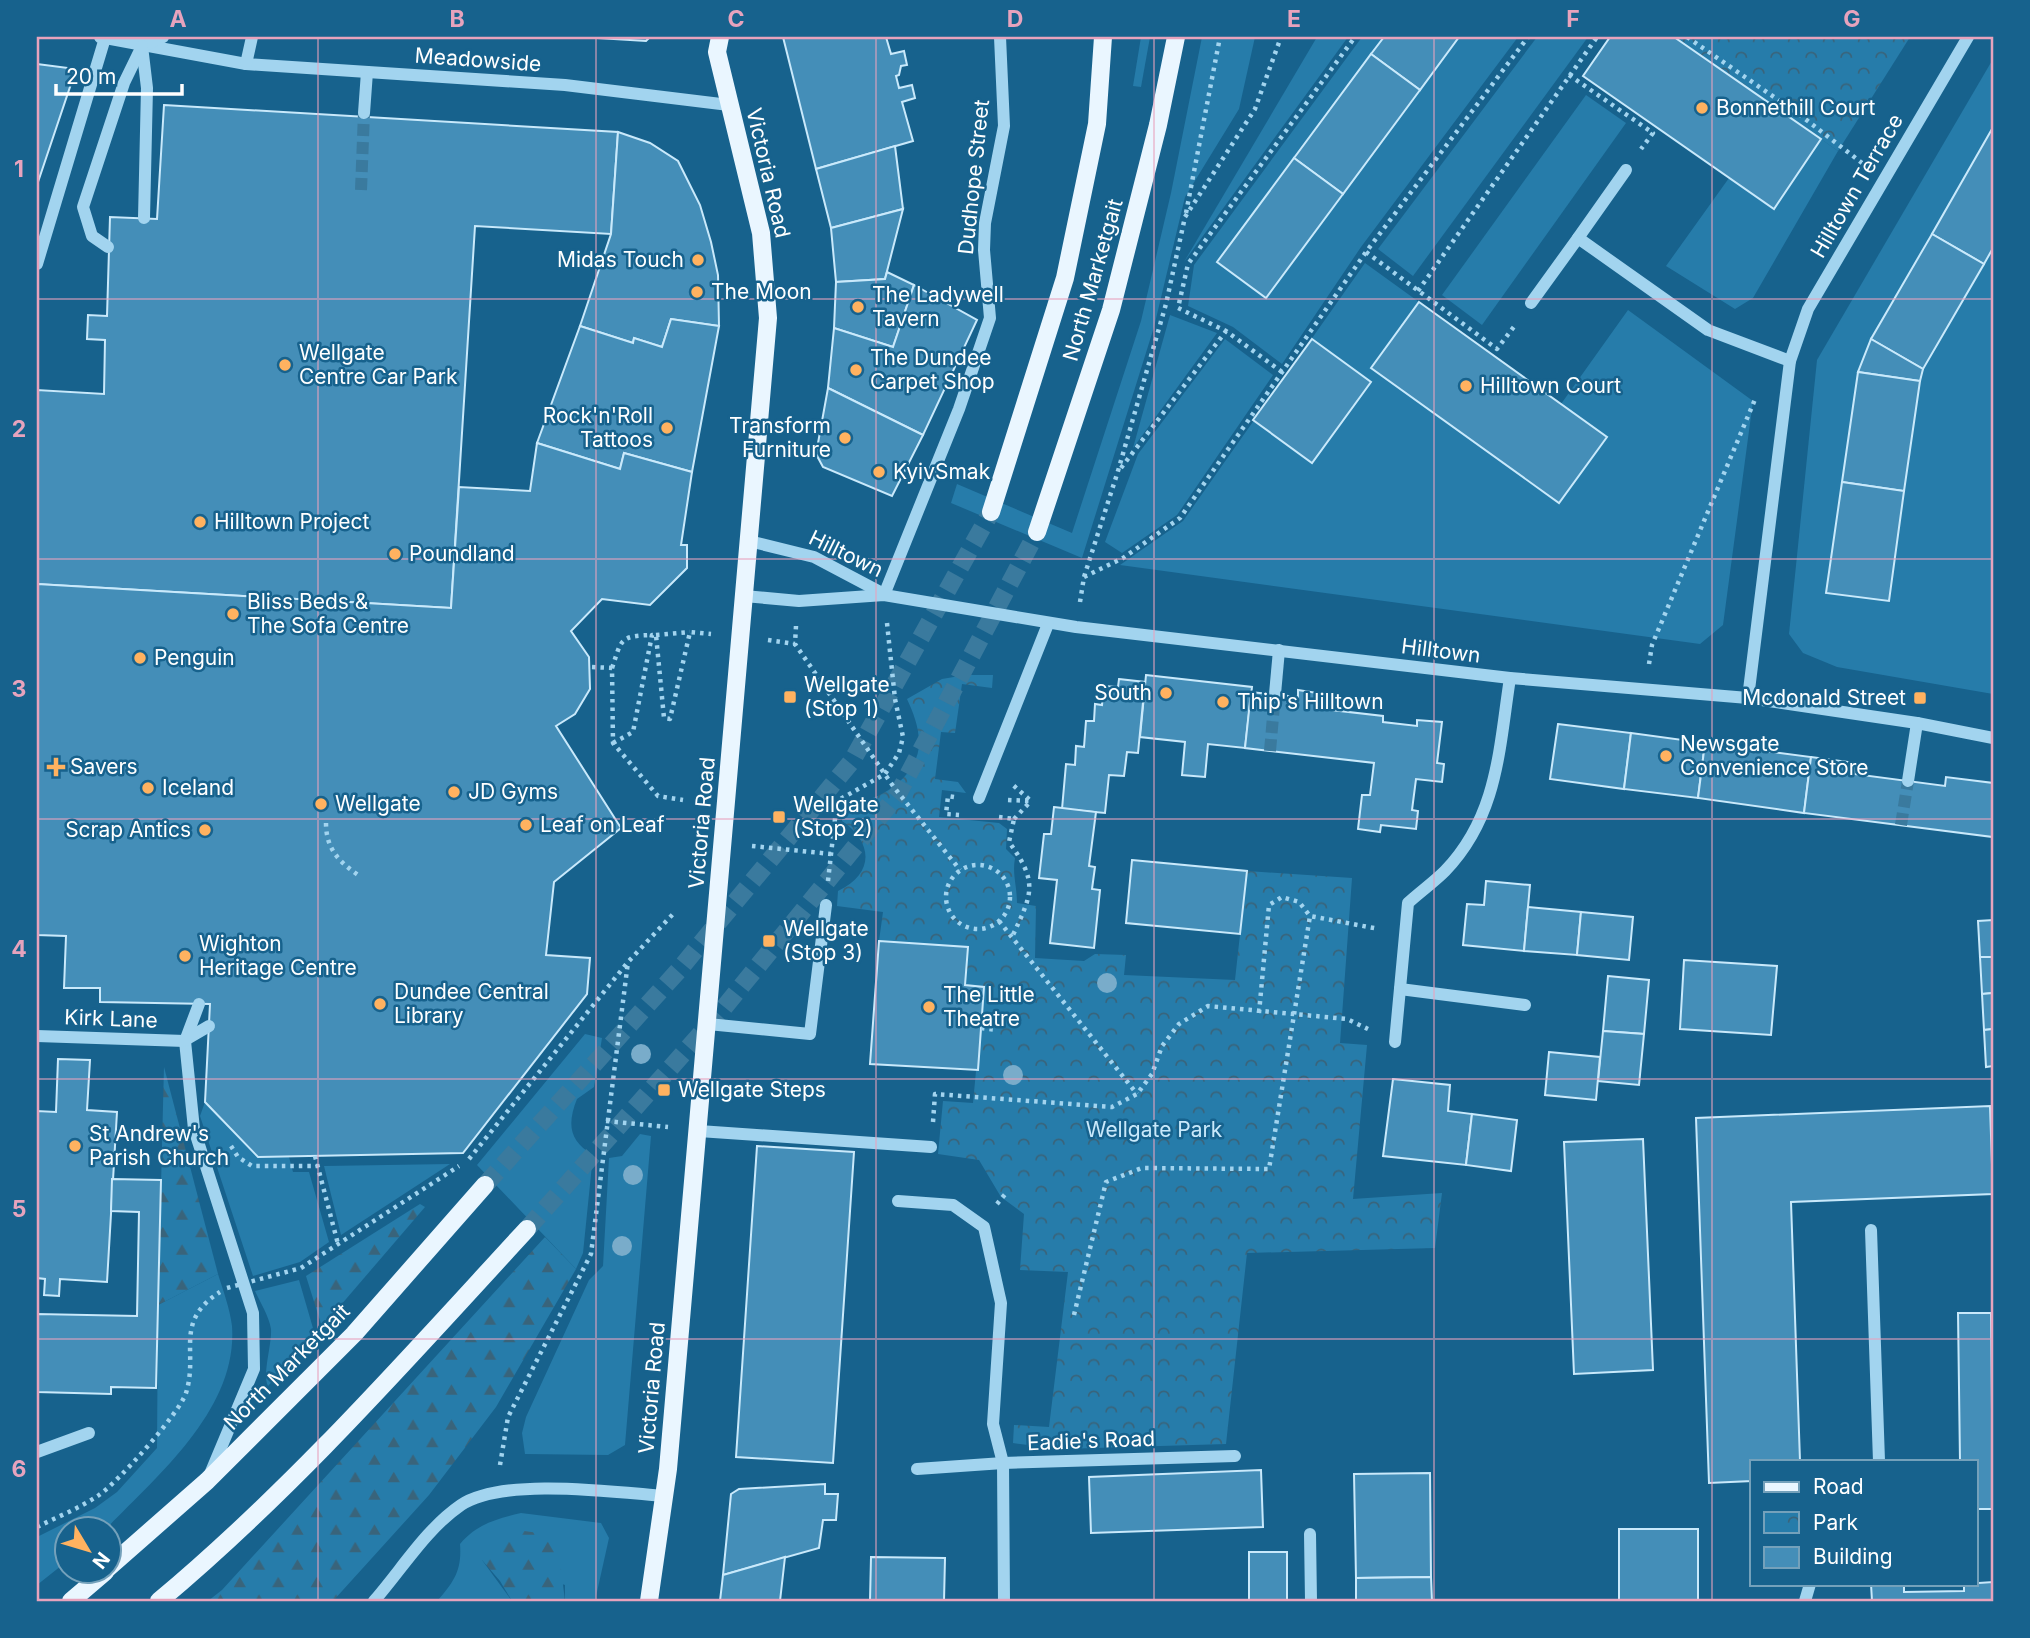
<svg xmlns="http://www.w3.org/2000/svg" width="2030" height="1638" viewBox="0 0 2030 1638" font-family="Inter,sans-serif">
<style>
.green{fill:#267caa}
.forest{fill:url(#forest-firs)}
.park{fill:url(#park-crowns)}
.building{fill:#448eb8;stroke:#c9e9fb;stroke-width:2}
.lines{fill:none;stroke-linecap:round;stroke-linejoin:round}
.minor-tunnel{stroke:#3a7a9e;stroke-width:12;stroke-dasharray:12 6;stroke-linecap:butt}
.major-tunnel{stroke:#3a7a9e;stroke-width:18;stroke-dasharray:18 9;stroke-linecap:butt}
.path{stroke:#a2d4ef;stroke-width:4.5;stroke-dasharray:3.5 5;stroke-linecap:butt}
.minor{stroke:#a2d4ef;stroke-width:12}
.major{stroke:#eaf6ff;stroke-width:18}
.path-bridge{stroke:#a2d4ef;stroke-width:4.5;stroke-dasharray:3.5 5;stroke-linecap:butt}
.tree{fill:#79acca}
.grid{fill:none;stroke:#e7a3bd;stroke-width:2;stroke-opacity:0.55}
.poi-dot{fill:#ffb260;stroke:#17628d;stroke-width:2.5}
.labels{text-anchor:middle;stroke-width:5;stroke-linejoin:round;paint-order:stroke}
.street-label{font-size:21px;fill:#fff;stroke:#17628d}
.poi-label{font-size:21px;fill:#fff;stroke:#17628d;text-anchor:start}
.park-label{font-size:21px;fill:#c9e9fb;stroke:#17628d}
.neatline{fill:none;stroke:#e7a3bd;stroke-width:2.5}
.grid-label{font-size:23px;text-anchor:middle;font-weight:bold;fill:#e7a3bd}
</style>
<defs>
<pattern id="forest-firs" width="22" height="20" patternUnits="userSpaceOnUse" patternTransform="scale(1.75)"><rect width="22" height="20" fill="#267caa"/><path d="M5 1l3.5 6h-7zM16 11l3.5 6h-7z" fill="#39647b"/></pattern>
<pattern id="park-crowns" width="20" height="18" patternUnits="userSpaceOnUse" patternTransform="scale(1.75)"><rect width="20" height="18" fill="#267caa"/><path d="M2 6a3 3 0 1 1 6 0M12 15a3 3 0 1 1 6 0" fill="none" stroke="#39647b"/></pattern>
</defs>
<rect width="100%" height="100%" fill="#17628d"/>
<g class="green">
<polygon points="1141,37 1150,37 1141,87 1133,86"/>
<polygon points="1202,37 1255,37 1239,109 1185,197 1154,327 1082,558 951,503 957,484 1072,533 1141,321 1171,193"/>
<polygon points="1317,37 1348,37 1184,262"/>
<polygon points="1362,37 1518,37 1361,247 1282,364 1233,327 1188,306 1194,265"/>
<polygon points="1537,37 1588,37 1413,276 1378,249"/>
<polygon points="1993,59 1993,694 1837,667 1803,653 1789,634 1817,360"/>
<polygon points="1586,95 1626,123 1482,325 1442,295"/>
<polygon points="1821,139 1838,151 1753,298 1735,309 1666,266 1729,178 1774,208"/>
<polygon points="1365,263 1419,302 1372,368 1559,503 1607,438 1561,404 1628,310 1753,401 1723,625 1700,644 1120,565 1183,521"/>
<polygon points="1170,315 1217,333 1133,448"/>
<polygon points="1225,339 1273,375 1177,515 1122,553 1105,542 1138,454"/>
<path d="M585 1034 602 1038 594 1087 577 1099C567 1124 569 1141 593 1155L583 1253 576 1269 477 1165Z"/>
<polygon points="205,1102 258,1157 289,1157 293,1172 309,1172 329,1242 300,1262 253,1276 200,1116"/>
<polygon points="640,1134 651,1136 625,1445 608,1455 525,1454 522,1433 526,1417 589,1280 603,1266 609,1158 622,1156"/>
<polygon points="450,1164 341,1235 324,1166"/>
<path d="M218 1274C223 1290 230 1309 232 1326 238 1409 158 1475 106 1529L66 1530V1562L37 1585V1537L95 1508 117 1492 157 1448 158 1305Z"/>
<path d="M299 1280 315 1335 268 1386C262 1374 272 1345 271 1329 269 1316 260 1302 255 1291Z"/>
<path d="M521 1513 601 1523 609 1538 595 1601H565V1585L482 1560 512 1601H437C454 1582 462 1570 460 1544 477 1524 496 1519 521 1513Z"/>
</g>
<g class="forest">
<polygon points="164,1067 218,1274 158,1305"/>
<polygon points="420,1204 425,1207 322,1327 306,1276"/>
<polygon points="545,1237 576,1269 496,1407 429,1495 333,1601 208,1601 222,1590"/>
<polygon points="524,1531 546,1534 559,1553 565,1601 512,1601 500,1581 482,1560 491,1541"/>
</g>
<g class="park">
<polygon points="1674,37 1910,37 1838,151"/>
<path d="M966 675H993L992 688 962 684 955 733 941 732 935 779 958 782 966 793 942 790 939 817 999 823 1007 829 1006 849 1015 858C1012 874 1017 886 1017 903L1036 906 1035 958 1084 961 1095 954 1126 955 1124 975 1235 980 1247 871 1352 878 1340 1043 1367 1045 1353 1199 1442 1193 1435 1248 1247 1253 1226 1444 1061 1449 1013 1443 1014 1425 1049 1427 1068 1272 1020 1270 1024 1214 1001 1197 979 1160 938 1154 943 1101 973 1103 984 987 965 985 967 947 879 941 883 912 837 906 838 891C874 874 874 843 842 821L845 802C876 806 920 776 919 742 919 727 913 712 907 699L942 679Z"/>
</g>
<g class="building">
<polygon points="581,37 650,37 646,41"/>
<polygon points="783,37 886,37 891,54 904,51 907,65 901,66 899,75 896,76 899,88 912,85 915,98 902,102 913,141 816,169"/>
<polygon points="1384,37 1459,37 1420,90 1371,54"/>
<polygon points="1610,37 1674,37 1821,139 1774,209 1583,76"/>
<polygon points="1371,54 1420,90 1343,194 1294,158"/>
<polygon points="37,64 76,69 37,185"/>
<polygon points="164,105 618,132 611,234 475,226 451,608 37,584 37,390 104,394 105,340 87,339 88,315 107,316 110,217 157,219"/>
<polygon points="1992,129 1993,248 1984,264 1932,234"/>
<polygon points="618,132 650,143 678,161 700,205 711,242 718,275 719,326 671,319 662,347 634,338 633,343 580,326 611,234"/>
<polygon points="895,146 903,209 831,228 816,169"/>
<polygon points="1294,158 1343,194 1266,298 1217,262"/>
<polygon points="903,209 885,279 836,282 831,228"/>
<polygon points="1932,234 1984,264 1923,369 1871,339"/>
<polygon points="887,272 914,285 893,347 834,328 836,282 885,279"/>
<polygon points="914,285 977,320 923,435 828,388 834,328 893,347"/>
<polygon points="1419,302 1607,437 1559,503 1371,368"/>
<polygon points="671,319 719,326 692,472 624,453 620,469 537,443 580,326 633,343 634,338 662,347"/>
<polygon points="1312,339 1371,382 1312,463 1253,420"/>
<polygon points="1871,339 1923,369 1920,381 1858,372"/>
<polygon points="1858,372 1920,381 1904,491 1842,482"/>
<polygon points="828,388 923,435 892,496 823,467 816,454"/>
<polygon points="537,443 620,469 624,453 692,472 681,545 687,545 687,568 650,605 602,599 571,631 589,657 590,689 575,714 556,726 621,828 554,882 546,955 590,958 587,994 463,1153 258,1157 205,1102 210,1004 100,1002 100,988 64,988 66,936 37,935 37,584 451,608 459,487 530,491"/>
<polygon points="1842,482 1904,491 1889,601 1826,593"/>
<polygon points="1146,675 1252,687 1245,748 1208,744 1205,777 1182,775 1185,742 1140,737"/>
<polygon points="1119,679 1145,682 1138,753 1127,752 1124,776 1109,775 1105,813 1062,809 1066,764 1075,765 1076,746 1084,747 1086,721 1094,721 1095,704 1102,705 1104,686 1118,687"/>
<polygon points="1298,690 1324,694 1323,709 1383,716 1383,722 1417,726 1417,720 1442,722 1437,763 1444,764 1442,782 1416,779 1412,810 1418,811 1416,829 1381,825 1380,832 1358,829 1362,795 1370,795 1374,763 1245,748 1251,692 1298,697"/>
<polygon points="1558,724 1631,733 1624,789 1550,779"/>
<polygon points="1631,733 1705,743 1698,798 1624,789"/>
<polygon points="1705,743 1811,757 1804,813 1698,798"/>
<polygon points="1811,757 1856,763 1854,774 1945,786 1946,777 1993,783 1993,837 1804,813"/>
<polygon points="1054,807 1096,812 1089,866 1095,867 1092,889 1100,890 1094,948 1050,943 1057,880 1039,878 1044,834 1051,834"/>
<polygon points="1132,860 1247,871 1240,934 1126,923"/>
<polygon points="1486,881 1530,885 1524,951 1463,945 1467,904 1484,905"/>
<polygon points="1528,907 1581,912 1577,955 1524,951"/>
<polygon points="1581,912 1633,917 1629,960 1577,955"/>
<polygon points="1993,920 1993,957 1980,957 1978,921"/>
<polygon points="879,941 968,947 965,985 984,987 978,1070 870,1064"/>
<polygon points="1980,957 1993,957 1993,993 1982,994"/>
<polygon points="1684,960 1777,966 1771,1035 1680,1029"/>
<polygon points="1608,976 1649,980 1644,1034 1603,1031"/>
<polygon points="1993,993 1993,1029 1984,1030 1982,994"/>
<polygon points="1993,1029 1993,1066 1986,1067 1984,1030"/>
<polygon points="1603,1031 1644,1034 1639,1085 1598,1081"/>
<polygon points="1549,1052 1600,1057 1596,1100 1545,1095"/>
<polygon points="58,1059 90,1060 87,1110 117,1112 107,1282 60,1279 59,1296 44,1295 45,1279 37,1278 37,1111 56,1112"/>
<polygon points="1393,1079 1450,1085 1448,1111 1472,1114 1466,1165 1383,1156"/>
<polygon points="1990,1106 1993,1194 1791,1202 1800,1461 1752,1461 1752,1481 1709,1483 1696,1118"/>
<polygon points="1472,1114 1517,1120 1511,1171 1466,1165"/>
<polygon points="1643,1139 1653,1370 1574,1374 1564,1142"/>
<polygon points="757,1146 854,1152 833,1463 736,1457"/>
<polygon points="112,1179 161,1180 156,1388 111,1387 111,1394 37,1392 37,1314 137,1316 139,1212 111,1211"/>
<polygon points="1958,1313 1991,1313 1993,1509 1976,1509 1976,1461 1960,1461"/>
<polygon points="1261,1470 1263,1527 1091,1533 1089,1477"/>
<polygon points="1430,1473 1431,1577 1356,1578 1354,1474"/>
<polygon points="825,1484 825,1494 838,1494 836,1520 823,1520 819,1548 723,1575 731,1494 739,1489"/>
<rect x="1619" y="1529" width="79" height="72"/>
<polygon points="1249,1552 1287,1552 1287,1601 1224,1601 1249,1600"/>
<polygon points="785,1557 780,1601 720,1601 723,1575"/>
<polygon points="871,1557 945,1558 944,1601 870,1601"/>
<polygon points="1431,1577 1432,1601 1356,1601 1356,1578"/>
<polygon points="1993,1582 1993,1601 1872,1601 1871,1584 1904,1584 1904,1592 1964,1591 1964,1584"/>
</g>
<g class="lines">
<g class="minor-tunnel">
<polyline points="361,190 364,113"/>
<polyline points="1270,751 1275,694"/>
<polyline points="1901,825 1908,781"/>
</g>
<g class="major-tunnel">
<polyline points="485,1185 678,971 852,761 991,512"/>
<polyline points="527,1229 722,1010 898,794 1037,532"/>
</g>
<g class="path">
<polyline points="1687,37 1800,115 1862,163"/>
<polyline points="1569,75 1653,133 1641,149"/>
<polyline points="1186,213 1220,37"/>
<polyline points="1366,252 1497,349 1516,324"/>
<polyline points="1418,291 1597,37"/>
<polyline points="1282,372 1226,331 1178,308 1188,264 1355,37"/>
<polyline points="1121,468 1226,331"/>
<polyline points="1084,577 1123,558 1180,518 1366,252 1528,37"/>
<polyline points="1080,602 1084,577 1118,471 1166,304 1185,217 1255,109 1281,37"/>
<polyline points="796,626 795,644 893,786 960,870"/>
<polyline points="656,635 690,632"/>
<polyline points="768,640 795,644"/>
<polyline points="1649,664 1652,645 1756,397"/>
<polyline points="592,667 612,668 613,743 658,796 683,800"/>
<path d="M612 668C622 639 619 636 652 635"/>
<polyline points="613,743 633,732 652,635 656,635 664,718 670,719 690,632 711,634"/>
<polyline points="954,797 948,796 946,814 959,815"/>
<polyline points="1008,800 1031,801 1013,785"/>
<path d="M999 817 1014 819 1009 842C1039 883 1032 894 1012 937"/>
<polyline points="1014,819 1030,802"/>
<path d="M326 823C326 848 338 861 358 875"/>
<polyline points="752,846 831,854"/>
<circle cx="978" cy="897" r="32"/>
<polyline points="828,881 837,801 885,774 899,753 903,737 895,699 887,623"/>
<polyline points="999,921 1137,1094"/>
<polyline points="1259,1013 1269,905 1282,897 1299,902 1310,916"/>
<polyline points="981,1028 996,1030"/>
<polyline points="606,1121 668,1127"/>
<polyline points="933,1122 935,1094 1112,1107 1137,1094 1152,1074 1162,1046 1179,1024 1208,1006 1347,1019 1368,1029"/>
<polyline points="231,1146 238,1157 252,1166 318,1166"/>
<polyline points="315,1156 338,1244"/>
<polyline points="469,1159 628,962 673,914"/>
<polyline points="997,1204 1007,1192"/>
<polyline points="301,1268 459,1166"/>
<polyline points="1074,1315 1106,1182 1142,1168 1269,1169 1310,916 1379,929"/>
<polyline points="500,1465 508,1417 591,1254 628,962"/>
<path d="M37 1527C57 1517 80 1508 99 1495 118 1482 179 1414 186 1393 199 1352 173 1322 220 1292"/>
</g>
<g class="minor">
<polyline points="100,37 246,64 565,85 729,105"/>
<polyline points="142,46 147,88 144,218"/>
<polyline points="143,46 163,37"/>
<polyline points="246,64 252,37"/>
<polyline points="364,113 367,72"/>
<polyline points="1578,238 1626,170"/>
<polyline points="108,247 92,236 83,207 124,83 142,46"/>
<polyline points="37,264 105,38"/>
<polyline points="1531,303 1578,238 1708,330 1790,361"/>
<polyline points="749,541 814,557 884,594"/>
<polyline points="884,595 959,409 990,318 984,250 985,223 1004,126 1000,37"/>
<polyline points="744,596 799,601 884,595 1076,627 1510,678 1748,698 1917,723 1993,738"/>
<polyline points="1275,694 1279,650"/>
<polyline points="1748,698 1790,361 1808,309 1968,37"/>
<polyline points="1908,781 1917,723"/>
<polyline points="979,798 1048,624"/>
<polyline points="1400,989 1525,1005"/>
<polyline points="199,1004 185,1041 194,1129 253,1313 254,1369 210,1474"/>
<polyline points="708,1024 810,1034 826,905"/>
<polyline points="37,1036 185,1041"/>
<polyline points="185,1040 209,1026"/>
<path d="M1395 1042 1408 903C1420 892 1434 882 1445 871 1498 816 1499 749 1510 678"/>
<polyline points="699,1131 931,1147"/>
<polyline points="898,1201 953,1205 984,1227 1001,1303 993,1424 1003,1463 1004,1601"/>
<polyline points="1871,1230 1879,1461"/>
<polyline points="37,1452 89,1433"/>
<polyline points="917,1469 1003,1463 1235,1456"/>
<polyline points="1310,1534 1311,1601"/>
<path d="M374 1601C402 1569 426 1529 461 1505 503 1477 614 1492 664 1496"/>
<polyline points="1805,1601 1810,1584"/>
</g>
<g class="major">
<polyline points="991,512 1065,278 1097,124 1103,37"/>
<polyline points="1037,532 1111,310 1158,125 1176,37"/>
<polyline points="108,1568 207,1481 354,1334 485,1185"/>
<polyline points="71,1601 105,1572"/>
<path d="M159 1601C293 1489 409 1357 527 1229"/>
<polyline points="649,1601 668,1469 768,318 761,233 717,52 720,37"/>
</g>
<polyline class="path-bridge" points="227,1288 301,1268"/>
</g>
<g class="tree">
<circle cx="1107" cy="983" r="10"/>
<circle cx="641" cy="1054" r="10"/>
<circle cx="1013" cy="1075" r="10"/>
<circle cx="633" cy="1175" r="10"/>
<circle cx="622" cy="1246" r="10"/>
</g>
<path class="grid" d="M318 37V1601M596 37V1601M876 37V1601M1154 37V1601M1434 37V1601M1712 37V1601M37 299H1993M37 559H1993M37 819H1993M37 1079H1993M37 1339H1993"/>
<g class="poi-dot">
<circle cx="1702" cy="108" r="7"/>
<circle cx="698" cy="260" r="7"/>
<circle cx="697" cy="292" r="7"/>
<circle cx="858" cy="307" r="7"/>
<circle cx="285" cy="365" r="7"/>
<circle cx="856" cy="370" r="7"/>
<circle cx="1466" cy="386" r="7"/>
<circle cx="667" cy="428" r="7"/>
<circle cx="845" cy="438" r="7"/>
<circle cx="879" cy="472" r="7"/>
<circle cx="200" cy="522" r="7"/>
<circle cx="395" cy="554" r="7"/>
<circle cx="233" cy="614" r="7"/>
<circle cx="140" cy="658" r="7"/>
<circle cx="1166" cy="693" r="7"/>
<rect x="783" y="690" width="14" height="14" rx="3.5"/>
<rect x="1913" y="691" width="14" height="14" rx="3.5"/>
<circle cx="1223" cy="702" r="7"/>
<circle cx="1666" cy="756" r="7"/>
<path d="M52.5 756.5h7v7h7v7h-7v7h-7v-7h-7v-7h7z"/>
<circle cx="148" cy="788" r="7"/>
<circle cx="454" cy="792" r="7"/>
<circle cx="321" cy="804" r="7"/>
<rect x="772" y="810" width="14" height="14" rx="3.5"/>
<circle cx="526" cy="825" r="7"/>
<circle cx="205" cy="830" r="7"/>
<rect x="762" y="934" width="14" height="14" rx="3.5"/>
<circle cx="185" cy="956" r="7"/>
<circle cx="380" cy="1004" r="7"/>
<circle cx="929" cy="1007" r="7"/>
<rect x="657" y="1083" width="14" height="14" rx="3.5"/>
<circle cx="75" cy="1146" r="7"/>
</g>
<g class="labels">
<g class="street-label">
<text transform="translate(478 60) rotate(4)" y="7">Meadowside</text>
<text transform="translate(768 173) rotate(77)" y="7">Victoria Road</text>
<text transform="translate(974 177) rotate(-84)" y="7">Dudhope Street</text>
<text transform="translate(1857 186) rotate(-60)" y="7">Hilltown Terrace</text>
<text transform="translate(1093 280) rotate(-74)" y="7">North Marketgait</text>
<text transform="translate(846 554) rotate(26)" y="7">Hilltown</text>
<text transform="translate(1441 651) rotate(7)" y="7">Hilltown</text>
<text transform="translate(702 823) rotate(-85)" y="7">Victoria Road</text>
<text transform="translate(111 1019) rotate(2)" y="7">Kirk Lane</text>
<text transform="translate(287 1367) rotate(-45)" y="7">North Marketgait</text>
<text transform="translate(652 1388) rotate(-85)" y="7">Victoria Road</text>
<text transform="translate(1091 1441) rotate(-2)" y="7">Eadie's Road</text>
</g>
<g class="poi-label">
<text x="1716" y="115">Bonnethill Court</text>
<text x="684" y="267" text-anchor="end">Midas Touch</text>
<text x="711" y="299">The Moon</text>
<text x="872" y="302">The Ladywell<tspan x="872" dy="24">Tavern</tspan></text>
<text x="299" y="360">Wellgate<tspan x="299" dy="24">Centre Car Park</tspan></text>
<text x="870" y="365">The Dundee<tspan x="870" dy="24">Carpet Shop</tspan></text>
<text x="1480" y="393">Hilltown Court</text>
<text x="653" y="423" text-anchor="end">Rock'n'Roll<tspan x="653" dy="24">Tattoos</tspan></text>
<text x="831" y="433" text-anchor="end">Transform<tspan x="831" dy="24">Furniture</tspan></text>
<text x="893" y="479">KyivSmak</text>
<text x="214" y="529">Hilltown Project</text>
<text x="409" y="561">Poundland</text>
<text x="247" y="609">Bliss Beds &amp;<tspan x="247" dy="24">The Sofa Centre</tspan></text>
<text x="154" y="665">Penguin</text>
<text x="804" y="692">Wellgate<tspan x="804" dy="24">(Stop 1)</tspan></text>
<text x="1152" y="700" text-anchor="end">South</text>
<text x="1906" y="705" text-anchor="end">Mcdonald Street</text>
<text x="1237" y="709">Thip's Hilltown</text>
<text x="1680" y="751">Newsgate<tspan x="1680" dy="24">Convenience Store</tspan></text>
<text x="70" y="774">Savers</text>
<text x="162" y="795">Iceland</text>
<text x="468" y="799">JD Gyms</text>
<text x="335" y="811">Wellgate</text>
<text x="793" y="812">Wellgate<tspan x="793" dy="24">(Stop 2)</tspan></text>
<text x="540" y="832">Leaf on Leaf</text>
<text x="191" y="837" text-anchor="end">Scrap Antics</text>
<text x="783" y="936">Wellgate<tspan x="783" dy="24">(Stop 3)</tspan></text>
<text x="199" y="951">Wighton<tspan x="199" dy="24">Heritage Centre</tspan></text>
<text x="394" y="999">Dundee Central<tspan x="394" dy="24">Library</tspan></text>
<text x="943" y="1002">The Little<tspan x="943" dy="24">Theatre</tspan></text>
<text x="678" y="1097">Wellgate Steps</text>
<text x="89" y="1141">St Andrew's<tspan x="89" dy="24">Parish Church</tspan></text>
</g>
<g class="park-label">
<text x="1154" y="1137">Wellgate Park</text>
</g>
</g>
<rect width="2030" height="1638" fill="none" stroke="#17628d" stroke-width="77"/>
<rect x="1750" y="1460" width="228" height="126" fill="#17628d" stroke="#74a1bb" stroke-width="2"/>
<rect x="1764" y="1482" width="35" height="10" fill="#eaf6ff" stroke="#74a1bb" stroke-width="2"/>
<text x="1813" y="1494" font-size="21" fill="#ffffff">Road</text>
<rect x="1764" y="1512" width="35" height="21" fill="url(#park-crowns)" stroke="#74a1bb" stroke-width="2"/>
<text x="1813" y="1530" font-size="21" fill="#ffffff">Park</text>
<rect x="1764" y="1547" width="35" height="21" fill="#448eb8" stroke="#74a1bb" stroke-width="2"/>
<text x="1813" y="1564" font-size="21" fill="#ffffff">Building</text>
<g transform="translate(88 1550) rotate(128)"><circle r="33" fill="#17628d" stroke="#74a1bb" stroke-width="2"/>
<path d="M0-5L12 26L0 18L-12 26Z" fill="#ffb260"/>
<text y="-10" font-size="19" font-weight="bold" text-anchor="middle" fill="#ffffff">N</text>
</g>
<path d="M56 84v10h126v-10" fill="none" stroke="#ffffff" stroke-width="3.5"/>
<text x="66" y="84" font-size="21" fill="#ffffff" stroke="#17628d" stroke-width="5" paint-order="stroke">20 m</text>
<rect x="38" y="38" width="1954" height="1562" class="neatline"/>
<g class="grid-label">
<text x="178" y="27">A</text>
<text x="457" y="27">B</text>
<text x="736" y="27">C</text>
<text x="1015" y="27">D</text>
<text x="1294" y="27">E</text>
<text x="1573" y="27">F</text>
<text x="1852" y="27">G</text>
<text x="19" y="177">1</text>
<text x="19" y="437">2</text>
<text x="19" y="697">3</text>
<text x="19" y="957">4</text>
<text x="19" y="1217">5</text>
<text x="19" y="1477">6</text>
</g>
</svg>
